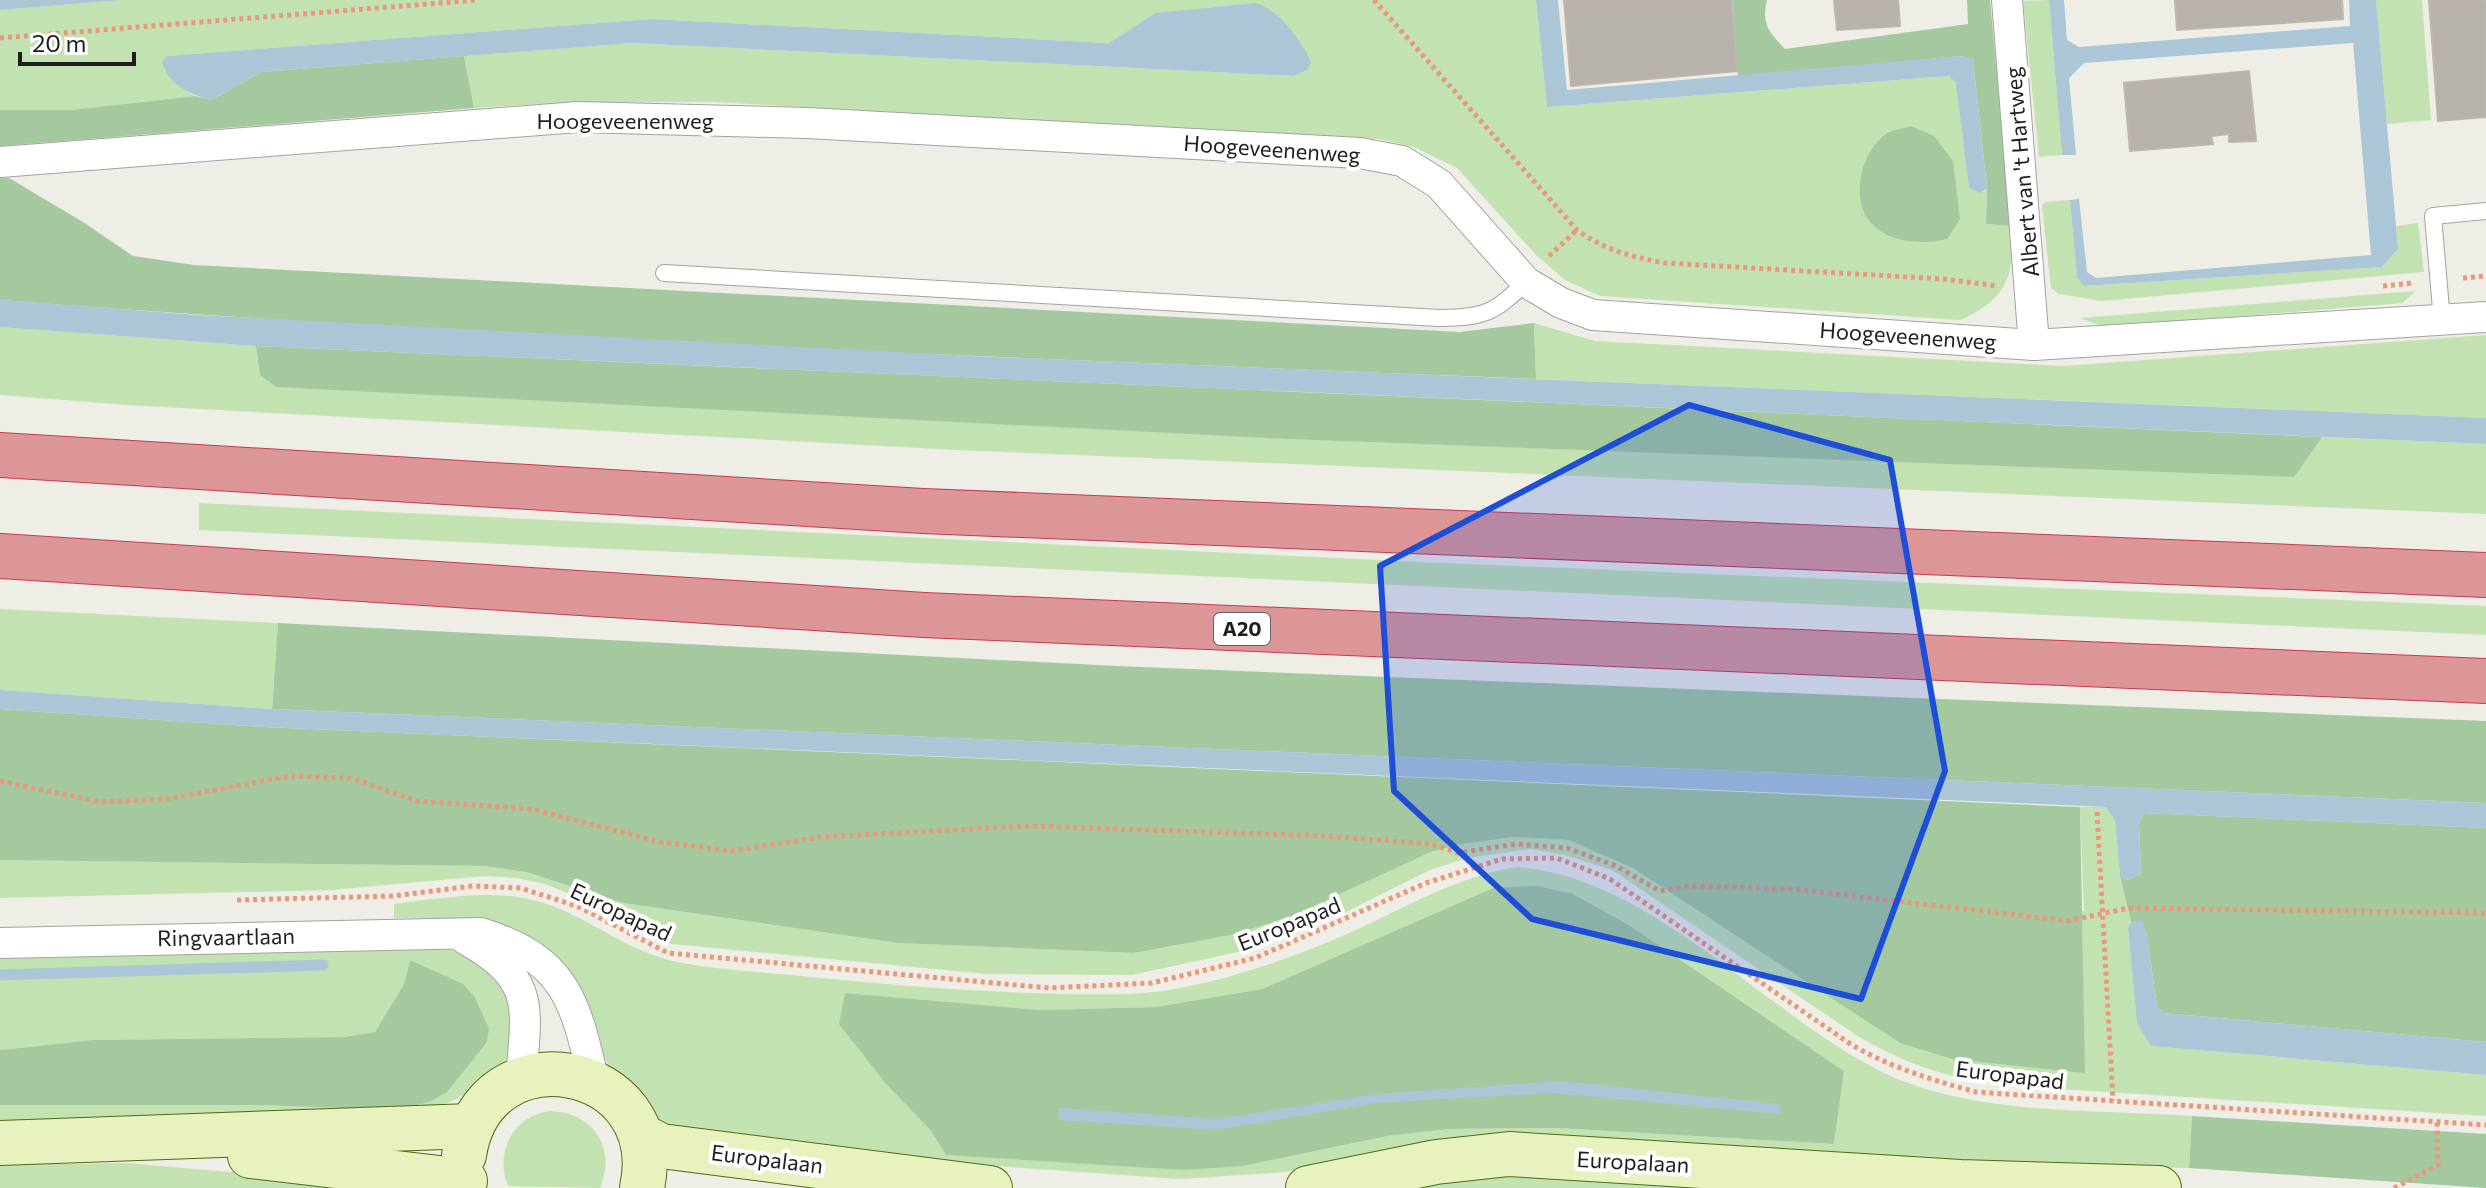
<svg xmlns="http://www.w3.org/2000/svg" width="2486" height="1188" viewBox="0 0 2486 1188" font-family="Commissioner,sans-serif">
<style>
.grass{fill:#c2e3b1;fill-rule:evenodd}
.forest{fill:#a5c99f}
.water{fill:#abc6d7}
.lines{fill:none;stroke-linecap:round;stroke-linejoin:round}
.stream{stroke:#abc6d7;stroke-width:11}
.building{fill:#b7b3ac;stroke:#beb6aa;stroke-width:2}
.lane-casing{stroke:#a2a2a2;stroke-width:18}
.street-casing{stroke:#a2a2a2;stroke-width:32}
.secondary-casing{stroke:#536a11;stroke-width:46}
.highway-casing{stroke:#c73853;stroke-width:46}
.path{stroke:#ea977a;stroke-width:5;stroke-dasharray:4 4;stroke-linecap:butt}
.lane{stroke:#fff;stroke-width:16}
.street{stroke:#fff;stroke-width:30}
.secondary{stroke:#e8f2bf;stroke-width:44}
.highway{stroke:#dd9698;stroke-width:44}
.marked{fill:#1d4ed8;fill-opacity:0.2;stroke:#1d4ed8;stroke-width:6;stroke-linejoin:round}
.labels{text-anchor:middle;stroke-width:8;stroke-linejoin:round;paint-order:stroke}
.shield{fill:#fff;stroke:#626262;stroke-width:2}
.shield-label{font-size:20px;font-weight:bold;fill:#1e1e1e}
.street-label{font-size:22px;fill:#1e1e1e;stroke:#fff}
</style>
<rect width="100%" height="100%" fill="#eeede6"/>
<g class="grass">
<path d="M122 0H1536L1547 107 1949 76 1956 83 1984 192 1987 189 1986 224 2011 226C2015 276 2008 298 1961 320L1600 296 1565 280 1536 255 1457 168 1414 147 1379 139 714 102H574L474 108 464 56 633 43 1294 76 1307 70 1155 13 1109 43 651 19 167 56 176 84 195 96 71 110H0V10Z"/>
<polygon points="2049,0 2062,155 2039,157 2023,1"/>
<polygon points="2376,0 2422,0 2431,120 2387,124"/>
<polygon points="2070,200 2077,278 2084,286 2382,267 2398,249 2396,226 2418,223 2424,272 2101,301 2059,294 2051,288 2042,206 2045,202"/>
<polygon points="2415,291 2403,303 2117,326 2103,326 2080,318"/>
<polygon points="1534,323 1595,341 2064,366 2486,335 2486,418 1536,379"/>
<polygon points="0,327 256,346 260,375 1287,439 2293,476 2322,437 2486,444 2486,514 957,450 127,405 0,395"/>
<polygon points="199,503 1419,562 2486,606 2486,635 199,530"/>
<polygon points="0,609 278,623 272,709 0,690"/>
<path d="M2080 807H2107L2115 820 2120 876 2131 922 2128 928 2137 1024 2151 1046 2486 1075V1116L2011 1086C1953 1080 1906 1065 1856 1035L1612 870 1565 855 1530 849 1467 858 1430 870 1340 915 1256 948 1132 975 987 974 661 943 577 897 545 884 516 878 485 876 332 890 0 898V860L484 866 526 872 623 903 898 943 1134 953 1231 935 1290 917 1431 852 1456 845 1513 837 1568 840 1633 868 2084 911Z"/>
<path d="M1517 867C1652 877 1764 1013 1882 1072 1972 1116 2094 1109 2192 1116L2189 1168 1384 1151 1286 1172 1180 1179 849 1156 658 1123C642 1104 619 1084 607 1062 595 1040 594 1014 582 992 534 913 475 918 394 918V904C446 898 505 886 555 907 598 924 635 955 682 963 721 970 762 972 802 976 910 987 1020 996 1128 994 1198 992 1286 961 1349 933 1406 908 1454 877 1517 867ZM1493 888 1573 894 1629 925 1844 1071 1834 1144 1557 1128 1449 1129 1387 1136 946 1155 931 1131 887 1085 845 993 1040 1010 1156 1007 1262 989Z"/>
<path d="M449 949C486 964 516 987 512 1029 512 1036 512 1047 509 1054 496 1081 460 1098 434 1109L0 1122V1105H259L399 1110 447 1091 472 1059 410 960 404 984 375 1032 343 1037 93 1040 0 1050V954Z"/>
<path d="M550 1111C593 1112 617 1148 600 1188L508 1186C494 1152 513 1116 550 1111Z"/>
<polygon points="126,1163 416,1188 0,1188 0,1165"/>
<polygon points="1530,1176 1700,1188 1412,1188 1467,1177"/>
</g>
<g class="forest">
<path d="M1732 0H1767C1761 24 1769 32 1785 49L1968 24 1967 0H1990L2011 226 1986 224 1987 188 1973 60 1961 56 1738 78Z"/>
<polygon points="464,56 474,108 0,146 0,110 71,110 195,96 212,100 261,72"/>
<path d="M1911 126 1934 136 1953 161 1960 219 1947 239C1922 245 1889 243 1871 223 1850 200 1861 155 1882 137 1889 130 1902 129 1911 126Z"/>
<path d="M0 178H9L83 222 133 256 194 265 1460 332 1534 323 1536 379C1024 358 511 340 0 300Z"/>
<polygon points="256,346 2322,437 2294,477 1287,439 276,387 260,375"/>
<polygon points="278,623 1117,666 2486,721 2486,803 272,709"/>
<polygon points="0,709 265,727 2080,807 2085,1073 1952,1059 1900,1043 1633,868 1568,840 1513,837 1456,845 1431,852 1290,917 1231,935 1134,953 898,943 623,903 526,872 484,866 0,860"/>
<polygon points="2143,813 2486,828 2486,1042 2164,1013 2157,1007 2147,935 2142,921 2131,922 2120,876 2127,880 2141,874 2139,823"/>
<polygon points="1537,886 1573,894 1629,925 1844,1071 1834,1144 1557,1128 1449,1129 1387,1136 1242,1166 1184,1170 946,1155 931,1131 887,1085 839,1024 845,993 1040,1010 1156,1007 1262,989 1493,888"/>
<polygon points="410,960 463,984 474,996 489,1028 487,1042 447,1092 431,1101 399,1110 259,1105 0,1105 0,1050 93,1040 343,1037 375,1032 404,984"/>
<polygon points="2192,1116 2486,1134 2486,1188 2189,1168"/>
</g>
<g class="water">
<polygon points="0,0 122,0 0,10"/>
<polygon points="1536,0 1558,0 1567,90 1961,56 1973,60 1987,189 1979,193 1969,187 1956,83 1949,76 1547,107"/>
<polygon points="2049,0 2064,0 2067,40 2079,47 2350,26 2349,0 2376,0 2398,249 2382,267 2084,286 2077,278 2070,200 2079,199 2087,272 2096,278 2371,255 2353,43 2084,63 2069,78 2076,155 2062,155"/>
<path d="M1257 3C1280 11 1301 40 1311 62L1307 70 1294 76 633 43 261 72 212 100C190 95 169 85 162 62L167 56 651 19 1109 43 1155 13Z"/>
<polygon points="0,300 199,315 971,356 2486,418 2486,444 256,346 0,327"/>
<polygon points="0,690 272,709 2486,803 2486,828 2143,813 2139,823 2141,874 2127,880 2120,876 2115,820 2106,807 265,727 0,709"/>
<polygon points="2142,920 2147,935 2157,1007 2164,1013 2486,1042 2486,1075 2151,1046 2137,1024 2128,928 2131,922"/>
<polygon points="1560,1081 1781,1104 1780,1114 1553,1093 1375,1103 1218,1130 1059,1120 1059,1108 1218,1119 1375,1094"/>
</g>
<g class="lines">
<polyline class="stream" points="0,975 323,965"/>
</g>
<g class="building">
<polygon points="1564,0 1731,0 1737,71 1571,86"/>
<polygon points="1834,0 1898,0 1900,26 1837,30"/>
<polygon points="2175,0 2342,0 2343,19 2177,30"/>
<polygon points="2429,0 2486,0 2486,117 2438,121"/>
<polygon points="2249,71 2256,141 2229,142 2229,134 2211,136 2213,144 2130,151 2124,83"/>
</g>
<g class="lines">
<defs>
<g id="lane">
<path d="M664 273 1439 318C1485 317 1493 314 1526 282"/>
<polyline points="2442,321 2433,216 2486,211"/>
</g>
<g id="street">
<polyline points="2007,0 2034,345"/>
<polyline points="0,162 578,117 807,123 1360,153 1402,161 1439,184 1526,282 1561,303 1593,315 2034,345 2486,317"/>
<path d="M465 939C536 979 527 1006 521 1079"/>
<path d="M0 943 481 933C566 960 575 1000 594 1082"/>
</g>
<g id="secondary">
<polyline points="642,1136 661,1146 990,1188"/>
<polyline points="0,1143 472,1126"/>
<path d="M464 1155C483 1027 669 1061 642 1188"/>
<polyline points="250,1156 465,1181"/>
<polyline points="1308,1188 1436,1162 1509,1154 1960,1182 2159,1188"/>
</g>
<g id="highway">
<polyline points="0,455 923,511 2486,575"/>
<polyline points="0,556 924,615 2486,681"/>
</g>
</defs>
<use href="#lane" class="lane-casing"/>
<use href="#street" class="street-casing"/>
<use href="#secondary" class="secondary-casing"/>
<use href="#highway" class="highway-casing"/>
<g class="path">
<path d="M1374 0 1577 230C1605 250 1631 257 1665 263L1944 279 1997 286"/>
<polyline points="0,38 478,0"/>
<polyline points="1549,256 1577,230"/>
<polyline points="2463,278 2486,276"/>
<polyline points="2383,286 2413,283"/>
<polyline points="0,781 100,802 166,799 290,776 351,778 417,801 531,809 661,842 733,851 820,837 1028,826 1325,836 1431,844 1458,853 1516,844 1567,848 1616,866 1660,891 1688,886 1794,889 2067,921 2129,908 2486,913"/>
<polyline points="2097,812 2113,1101"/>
<path d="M237 900 393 896 473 886 521 888 579 907 668 953 1049 988 1152 983 1255 958 1426 883 1502 859 1557 858 1610 879 1852 1045C1892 1068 1932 1080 1976 1092L2486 1125"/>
<polyline points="2394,1188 2438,1165 2437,1122"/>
</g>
<use href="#lane" class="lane"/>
<use href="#street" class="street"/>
<use href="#secondary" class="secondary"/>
<use href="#highway" class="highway"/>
</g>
<path class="marked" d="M1689 405 1890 460 1945 771 1861 999 1532 919 1394 791 1380 566Z"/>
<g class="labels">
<rect class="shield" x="1214" y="613" width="56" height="32" rx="6"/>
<g class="shield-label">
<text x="1242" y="636">A20</text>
</g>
<g class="street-label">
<text x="625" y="129">Hoogeveenenweg</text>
<text transform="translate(1272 149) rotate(4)" y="8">Hoogeveenenweg</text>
<text transform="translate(2022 172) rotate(-95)" y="8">Albert van 't Hartweg</text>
<text transform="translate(1908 336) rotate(4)" y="8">Hoogeveenenweg</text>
<text transform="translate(621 912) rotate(25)" y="8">Europapad</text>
<text transform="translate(1289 924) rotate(-22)" y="8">Europapad</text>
<text transform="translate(226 937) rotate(-1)" y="8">Ringvaartlaan</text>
<text transform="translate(2010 1075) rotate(7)" y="8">Europapad</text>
<text transform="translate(767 1159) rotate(7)" y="8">Europalaan</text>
<text transform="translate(1633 1162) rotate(3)" y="8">Europalaan</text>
</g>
</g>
<path d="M20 52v12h114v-12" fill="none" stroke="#1e1e1e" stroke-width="4"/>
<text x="32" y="52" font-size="24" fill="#1e1e1e" stroke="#ffffff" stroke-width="6" paint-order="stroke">20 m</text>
</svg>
